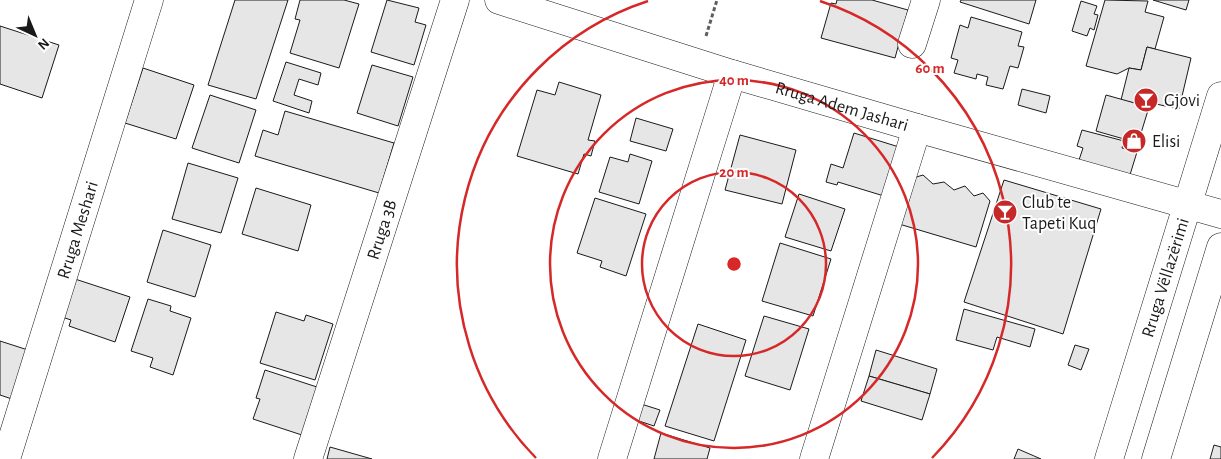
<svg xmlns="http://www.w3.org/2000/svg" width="1221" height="459" viewBox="0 0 1221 459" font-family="'Alegreya Sans',sans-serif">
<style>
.building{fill:#e6e6e6;stroke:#1a1a1a}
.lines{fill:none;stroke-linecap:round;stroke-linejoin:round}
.minor-casing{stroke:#1a1a1a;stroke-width:29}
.tertiary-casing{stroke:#1a1a1a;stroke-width:29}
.secondary-casing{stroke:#1a1a1a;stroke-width:29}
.path{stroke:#5f5f5f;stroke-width:3;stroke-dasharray:4 2.5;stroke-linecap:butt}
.minor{stroke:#fff;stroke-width:28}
.tertiary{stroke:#fff;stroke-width:28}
.secondary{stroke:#fff;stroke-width:28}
.ring{fill:none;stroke:#d62828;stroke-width:2.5}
.labels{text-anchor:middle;stroke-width:4;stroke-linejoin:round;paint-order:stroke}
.poi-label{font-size:18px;fill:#1a1a1a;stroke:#fff;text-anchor:start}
.street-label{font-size:18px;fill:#1a1a1a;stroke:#fff}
.centre{fill:#d62828;stroke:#fff;stroke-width:2.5}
.ring-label{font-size:15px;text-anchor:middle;font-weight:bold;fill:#d62828;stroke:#fff;stroke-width:4;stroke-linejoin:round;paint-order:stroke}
</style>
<rect width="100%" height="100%" fill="#fff"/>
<g class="building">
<polygon points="235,0 288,0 256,99 208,85"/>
<polygon points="300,0 344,0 359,4 339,68 290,53 300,20 295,19"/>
<polygon points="387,0 419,8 415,22 426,25 414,65 371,52"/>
<polygon points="837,0 872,0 908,10 895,58 821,38 831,3 836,4"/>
<polygon points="961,0 1036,0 1029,24 960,2"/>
<polygon points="1105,0 1148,1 1145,12 1164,17 1155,49 1147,47 1141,70 1129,68 1117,74 1086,66"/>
<polygon points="1153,0 1189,0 1186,10"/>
<polygon points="1081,1 1097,6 1094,14 1098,15 1094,30 1090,28 1087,36 1072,31"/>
<polygon points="971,17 1022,32 1018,46 1024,47 1018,68 1010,66 1003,89 986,85 988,77 977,74 976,79 954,73 958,60 951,58 960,25 968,28"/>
<polygon points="0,26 59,45 42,98 0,84"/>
<polygon points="1147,47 1191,58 1179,109 1156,104 1155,108 1121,100 1129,68 1141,70"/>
<polygon points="286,62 321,73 318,85 299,79 294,95 312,101 309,113 273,101"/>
<polygon points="372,65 413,77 398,126 357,113"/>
<polygon points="143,68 194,85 176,139 125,123"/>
<polygon points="559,82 601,95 588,140 595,141 591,156 584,154 578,174 517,156 537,90 555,95"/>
<polygon points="1022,89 1050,96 1046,113 1018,105"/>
<polygon points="210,95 256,110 239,163 192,148"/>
<polygon points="1106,95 1149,107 1138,143 1096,131"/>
<polygon points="285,111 394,143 379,193 255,156 263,130 278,135"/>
<polygon points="636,118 673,129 666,151 630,141"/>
<polygon points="1082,130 1124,141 1122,148 1137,152 1129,178 1078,163 1083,148 1077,146"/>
<polygon points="854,133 899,147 884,196 838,182 837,185 826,182 831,164 843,168"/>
<polygon points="740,135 796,150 782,204 725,190"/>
<polygon points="630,154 652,161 639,204 599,192 610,157 628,162"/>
<polygon points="188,163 238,178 221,233 172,219"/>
<polygon points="923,175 933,184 944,182 954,190 965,186 974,196 983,193 990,201 976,247 899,224 913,178"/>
<polygon points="1004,180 1101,209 1063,334 964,302"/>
<polygon points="256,188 311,205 298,251 242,234"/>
<polygon points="799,194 845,209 831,251 785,237"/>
<polygon points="595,198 646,214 626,276 600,267 602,261 577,253"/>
<polygon points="163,230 211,245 195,297 147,282"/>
<polygon points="780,243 831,259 813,316 762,301"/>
<polygon points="75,279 130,297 115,342 69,326 71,320 62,317"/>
<polygon points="148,299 171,306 170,311 191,318 173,375 150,367 153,358 131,351"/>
<polygon points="964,309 1035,329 1030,347 997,337 993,350 956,340"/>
<polygon points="276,312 304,321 306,315 333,324 315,380 260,363"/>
<polygon points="764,316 809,329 790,390 745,376"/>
<polygon points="698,324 746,340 714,441 665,426"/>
<polygon points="0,341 28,350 18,401 0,395"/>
<polygon points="1075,345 1089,349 1081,370 1068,365"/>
<polygon points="876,350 937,369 930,394 869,376"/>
<polygon points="265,370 323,389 308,437 253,419 260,399 256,398"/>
<polygon points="869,376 930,394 922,420 861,401"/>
<polygon points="638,403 660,410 654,426 633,419"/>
<polygon points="661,433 710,448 707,459 654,459"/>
<polygon points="1214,445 1221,447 1221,459 1210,459"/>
<polygon points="330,447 372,459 327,459"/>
<polygon points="1018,449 1041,459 1014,459"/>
</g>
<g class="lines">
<defs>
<g id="minor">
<polyline points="912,44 926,0"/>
<path id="s1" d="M6 459 149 0"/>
<path id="s2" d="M308 459 455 0"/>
<polyline points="612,459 732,74"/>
<polyline points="814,459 917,128"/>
</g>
<g id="tertiary">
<path id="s3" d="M499 0 732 74 917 128 1221 214"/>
</g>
<g id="secondary">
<path id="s4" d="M1109 459 1221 96"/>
<polyline points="1156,459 1221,247"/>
</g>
</defs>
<use href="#minor" class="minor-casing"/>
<use href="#tertiary" class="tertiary-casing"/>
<use href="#secondary" class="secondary-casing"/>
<polyline class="path" points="706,36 717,0"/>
<use href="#minor" class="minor"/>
<use href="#tertiary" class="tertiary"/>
<use href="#secondary" class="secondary"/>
</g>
<g class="ring">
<circle cx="734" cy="264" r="92"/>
<circle cx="734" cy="264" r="184"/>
<path d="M536 458A277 277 0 0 1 648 1M820 1A277 277 0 0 1 932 458"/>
</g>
<defs>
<symbol id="bar-disc" viewBox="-11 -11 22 22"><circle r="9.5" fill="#c62828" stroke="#fff"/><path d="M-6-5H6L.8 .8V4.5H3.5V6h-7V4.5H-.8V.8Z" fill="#fff"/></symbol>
<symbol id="shop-disc" viewBox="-11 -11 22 22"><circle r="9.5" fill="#c62828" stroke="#fff"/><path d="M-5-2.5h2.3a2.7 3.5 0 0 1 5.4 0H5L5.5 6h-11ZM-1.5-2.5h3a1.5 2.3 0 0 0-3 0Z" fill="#fff"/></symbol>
</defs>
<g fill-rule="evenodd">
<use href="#bar-disc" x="1132" y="86" width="28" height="28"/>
<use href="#shop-disc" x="1120" y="127" width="28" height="28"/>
<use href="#bar-disc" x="991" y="198" width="28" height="28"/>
</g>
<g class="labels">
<g class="poi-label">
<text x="1164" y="106">Gjovi</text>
<text x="1152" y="147">Elisi</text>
<text x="1022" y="208">Club te<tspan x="1022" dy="21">Tapeti Kuq</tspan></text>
</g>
<g class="street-label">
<text dy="6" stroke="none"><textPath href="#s3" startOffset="359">Rruga Adem Jashari</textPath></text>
<text dy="6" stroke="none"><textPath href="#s1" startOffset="240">Rruga Meshari</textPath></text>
<text dy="6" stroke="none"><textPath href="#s2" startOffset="241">Rruga 3B</textPath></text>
<text dy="6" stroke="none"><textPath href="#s4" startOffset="190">Rruga Vëllazërimi</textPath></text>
</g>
</g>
<circle cx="734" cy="264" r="8" class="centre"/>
<g class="ring-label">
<text x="930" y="73">60 m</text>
<text x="734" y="85">40 m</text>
<text x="734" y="177">20 m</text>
</g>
<g transform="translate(35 35) rotate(136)" stroke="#ffffff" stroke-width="4" paint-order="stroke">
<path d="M0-4L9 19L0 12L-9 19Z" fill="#1a1a1a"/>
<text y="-8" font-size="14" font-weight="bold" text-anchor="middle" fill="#1a1a1a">N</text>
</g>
</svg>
